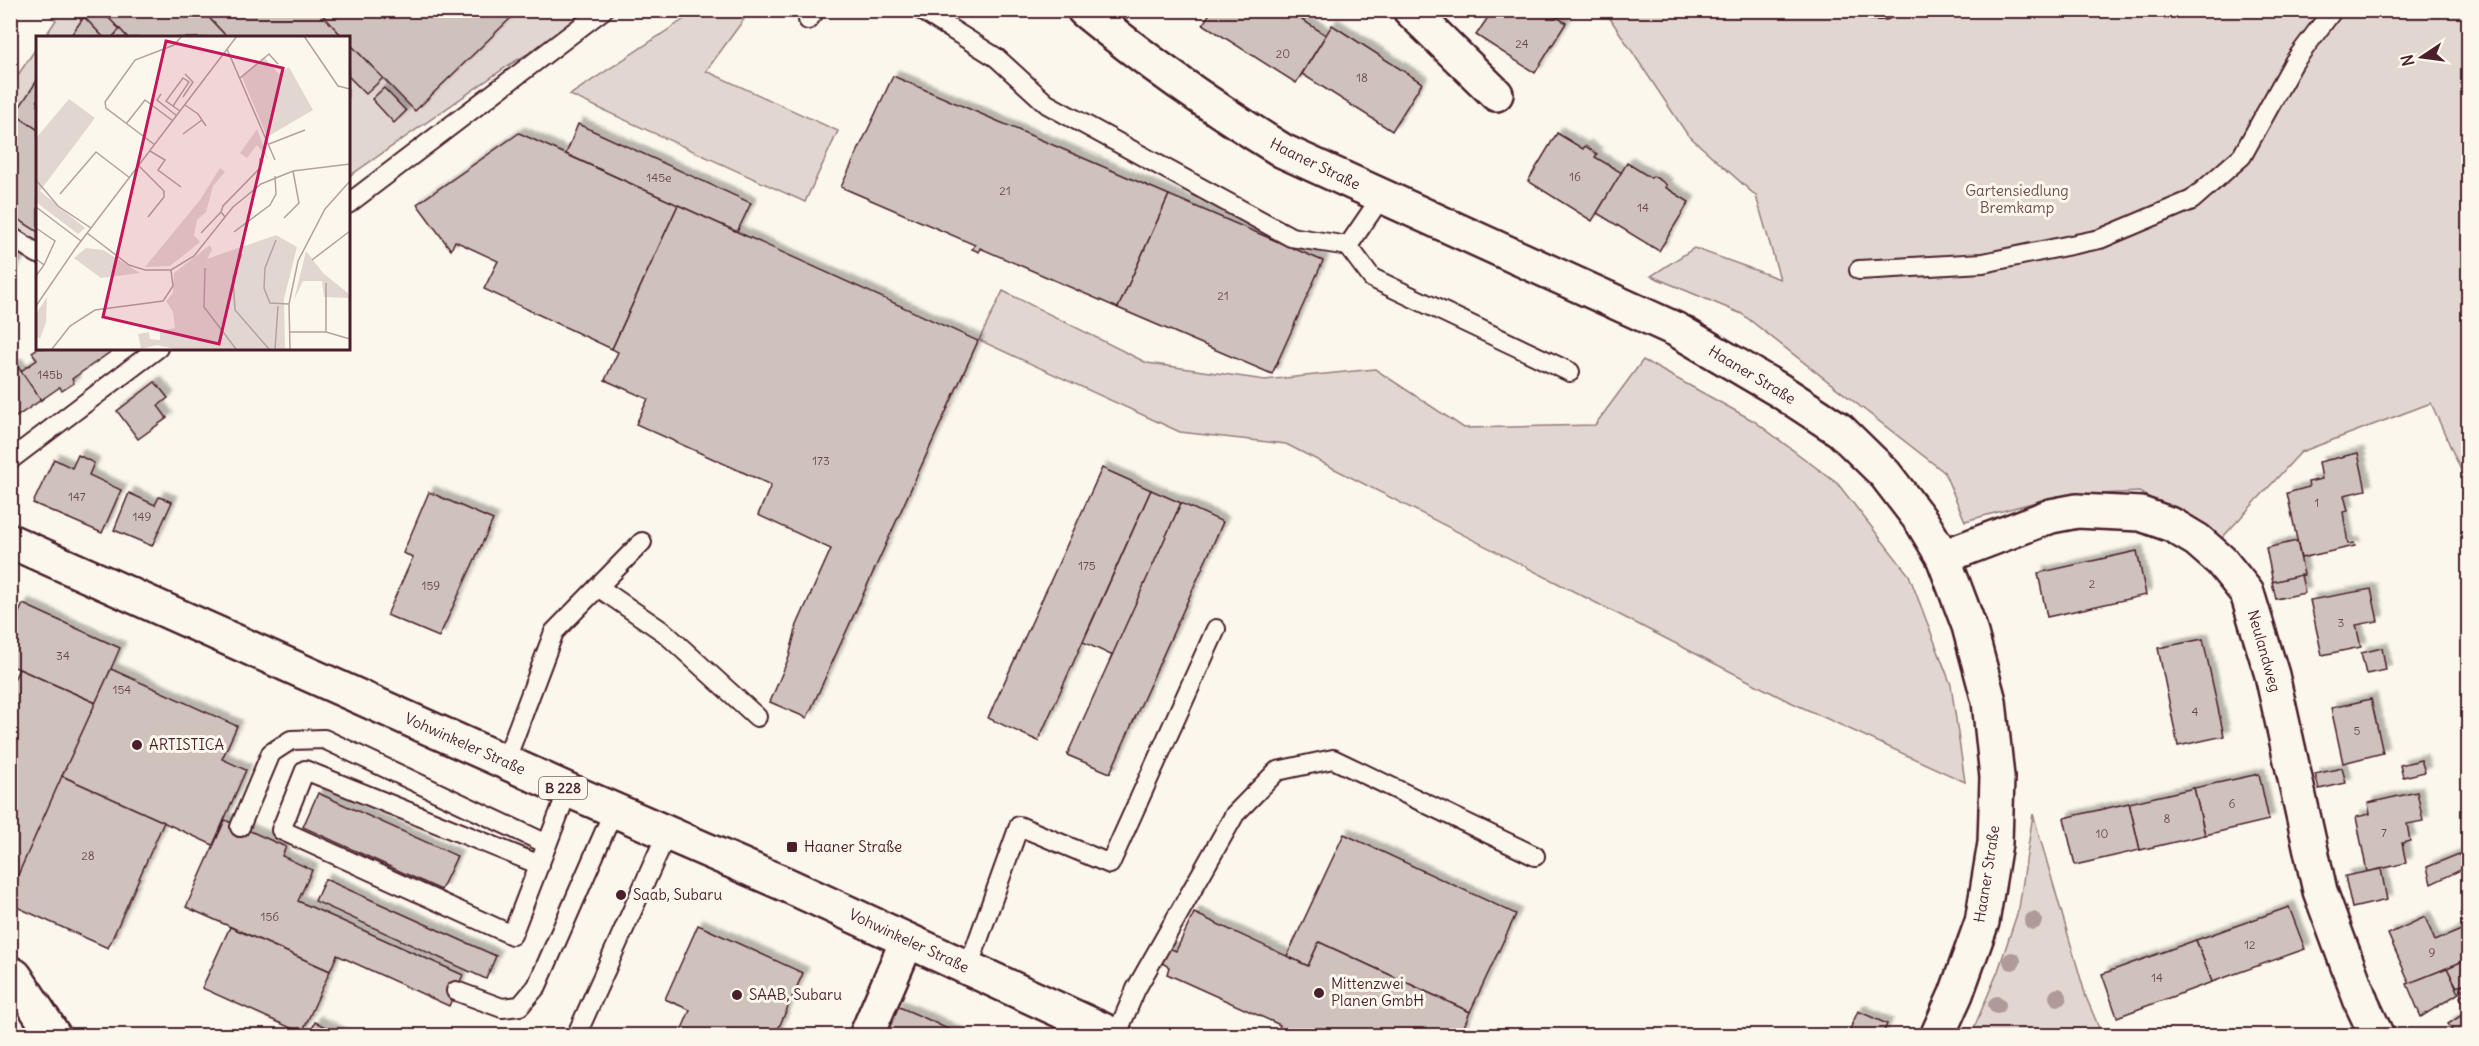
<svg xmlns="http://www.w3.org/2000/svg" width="2479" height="1046" viewBox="0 0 2479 1046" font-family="Delius,sans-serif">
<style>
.green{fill:#e2d7d0;stroke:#967b7e;stroke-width:1.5}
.building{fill:#cfc2bc;stroke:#4a1f2b;stroke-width:1.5;filter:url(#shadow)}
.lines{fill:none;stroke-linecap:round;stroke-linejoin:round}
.service-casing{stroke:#4a1f2b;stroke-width:22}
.minor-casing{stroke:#4a1f2b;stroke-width:38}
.secondary-casing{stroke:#4a1f2b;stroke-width:38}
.primary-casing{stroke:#4a1f2b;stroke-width:38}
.service{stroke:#fbf7ec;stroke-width:18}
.minor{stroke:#fbf7ec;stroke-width:33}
.secondary{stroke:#fbf7ec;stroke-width:33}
.primary{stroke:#fbf7ec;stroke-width:33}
.tree{fill:#af9a98}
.poi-dot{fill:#4a1f2b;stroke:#fbf7ec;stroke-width:2}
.labels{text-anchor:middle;stroke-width:6;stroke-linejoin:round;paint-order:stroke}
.number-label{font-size:12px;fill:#6b484f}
.shield{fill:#fbf7ec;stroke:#7f6065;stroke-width:1.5}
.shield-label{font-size:14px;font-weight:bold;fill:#4a1f2b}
.street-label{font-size:15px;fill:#4a1f2b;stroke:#fbf7ec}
.park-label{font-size:15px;fill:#704d54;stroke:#fbf7ec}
.poi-label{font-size:15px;fill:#4a1f2b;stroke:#fbf7ec;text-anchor:start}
.inset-road{fill:none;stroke:#b4a19f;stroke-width:1.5}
.view{fill:#c2185b;fill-opacity:0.15;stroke:#c2185b;stroke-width:3}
.inset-edge{fill:none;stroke:#4a1f2b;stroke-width:3}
</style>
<defs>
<filter id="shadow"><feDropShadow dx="5.5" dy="-5.5" stdDeviation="1.5" flood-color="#0004"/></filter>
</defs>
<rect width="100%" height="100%" fill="#fbf7ec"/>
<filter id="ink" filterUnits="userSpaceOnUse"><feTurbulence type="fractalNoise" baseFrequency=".0167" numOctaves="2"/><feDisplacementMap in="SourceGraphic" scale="12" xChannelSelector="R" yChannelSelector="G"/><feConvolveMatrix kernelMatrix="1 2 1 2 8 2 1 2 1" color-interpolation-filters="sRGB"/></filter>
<g filter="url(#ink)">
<g class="green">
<polygon points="45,10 600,11 509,65 348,177 348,38 44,38 56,20"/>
<polygon points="698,10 750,11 706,71 838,131 805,202 570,95"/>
<polygon points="1605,11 2468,11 2468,486 2431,403 2301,452 2221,539 2139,492 2058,496 1965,521 1944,472 1742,314 1651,276 1694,248 1780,279 1756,196 1687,134"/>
<polygon points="37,47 37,251 11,232 11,85"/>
<polygon points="1003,291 1147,363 1265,380 1375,369 1464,428 1595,425 1643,360 1754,421 1838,484 1909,575 1951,685 1965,782 1784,699 1286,444 1180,432 979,340"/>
<polygon points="2033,814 2086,997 2102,1035 1971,1035 1998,971 2019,908"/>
</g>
<g class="building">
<polygon points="71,10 91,10 81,20"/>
<polygon points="91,10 115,10 108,17 120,29 112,38 104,38 84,17"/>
<polygon points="115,10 202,10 228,38 128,38 108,17"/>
<polygon points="202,10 318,10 344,38 228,38"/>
<polygon points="318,10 519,10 415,111 348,42 348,38 344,38"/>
<polygon points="1212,10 1287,10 1326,35 1296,83 1203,24"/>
<polygon points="1493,10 1546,10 1566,23 1535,73 1476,35"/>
<polygon points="84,17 104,38 69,38"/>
<polygon points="1332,25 1422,83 1392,131 1302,74"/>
<polygon points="120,29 128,38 112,38"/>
<polygon points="348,42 383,78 366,94 348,76"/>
<polygon points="893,76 1169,195 1118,308 980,248 979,252 972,249 975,245 841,187"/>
<polygon points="38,79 38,130 15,114"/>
<polygon points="384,88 406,111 394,123 372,99"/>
<polygon points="11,112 38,130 38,232 10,214"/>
<polygon points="578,124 751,203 737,232 566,154"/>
<polygon points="519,133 678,205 612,349 484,289 498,261 455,241 451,250 417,204"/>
<polygon points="1557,133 1583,149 1585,146 1597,154 1595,157 1622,173 1592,221 1528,181"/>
<polygon points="1627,163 1651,178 1653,176 1660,180 1667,185 1665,187 1689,202 1659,251 1597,213"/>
<polygon points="1169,195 1323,261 1272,374 1118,308"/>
<polygon points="678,205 978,341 807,718 770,702 789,657 797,625 831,549 758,515 771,485 636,424 648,399 605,380 618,352 612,349"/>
<polygon points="10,256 19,261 10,277"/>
<polygon points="38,348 116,348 72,379 74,383 62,391 60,387 41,400 21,371 37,360 32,352"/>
<polygon points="16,364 41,400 10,421 10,368"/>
<polygon points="155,382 168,398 158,406 167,418 138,439 117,411"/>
<polygon points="2358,453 2366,490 2344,495 2348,511 2343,512 2348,544 2354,543 2355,546 2301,558 2287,493 2309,487 2308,482 2322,479 2319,462"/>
<polygon points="78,455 94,463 89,475 121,490 102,533 33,503 54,459 72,468"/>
<polygon points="1102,468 1151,490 1038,741 988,718"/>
<polygon points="1151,490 1181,503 1113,656 1083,642"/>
<polygon points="429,492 493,520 439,637 387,615 413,557 403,553"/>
<polygon points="129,493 155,505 159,497 172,502 152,546 114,530"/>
<polygon points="1181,503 1223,522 1110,773 1067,755"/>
<polygon points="2297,541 2304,575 2273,582 2266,548"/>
<polygon points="2137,551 2146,595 2047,617 2038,573"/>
<polygon points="2301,575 2305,593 2276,599 2272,582"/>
<polygon points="2371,589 2378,621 2356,625 2361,647 2322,655 2310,600"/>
<polygon points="23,604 120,648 96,703 10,665 10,632"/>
<polygon points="2203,639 2224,736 2178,746 2158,648"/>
<polygon points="2382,648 2386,670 2366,674 2361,653"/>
<polygon points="19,669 96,703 12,890 10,688"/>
<polygon points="111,669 237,726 222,759 246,770 213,845 62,776"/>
<polygon points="2371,699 2383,753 2343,763 2331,708"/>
<polygon points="2421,760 2425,772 2403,777 2400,765"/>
<polygon points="2342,768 2346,783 2319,789 2315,774"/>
<polygon points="2259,774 2269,820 2205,835 2194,788"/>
<polygon points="62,776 164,822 108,948 10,904 10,893"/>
<polygon points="2194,788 2205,835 2140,850 2129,803"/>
<polygon points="2417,792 2423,821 2407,824 2410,841 2402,843 2406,863 2367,872 2356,817 2370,814 2368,803"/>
<polygon points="318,793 457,856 441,890 303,827"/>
<polygon points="2129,803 2140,850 2075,865 2064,818"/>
<polygon points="225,820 286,847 282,856 312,870 298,901 463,975 449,1006 337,955 330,971 186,907"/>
<polygon points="1344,834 1516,914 1470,1012 1319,942 1308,966 1287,956"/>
<polygon points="2459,854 2465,868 2431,884 2427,867"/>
<polygon points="2381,869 2387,900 2352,908 2345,876"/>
<polygon points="325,879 496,956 486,979 315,901"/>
<polygon points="2289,907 2305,949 2212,982 2196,940"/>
<polygon points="1194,913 1308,966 1319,942 1470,1012 1460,1036 1276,1036 1280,1025 1167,974 1169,967 1162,963 1169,948 1176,951"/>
<polygon points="2425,917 2435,941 2461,930 2468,947 2468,959 2410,984 2388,934"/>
<polygon points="698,925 803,973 775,1036 679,1036 690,1010 665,999"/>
<polygon points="230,927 330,971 302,1033 202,988"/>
<polygon points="2196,940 2212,982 2117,1017 2102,974"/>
<polygon points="2468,959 2468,982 2457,987 2447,968"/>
<polygon points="2447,968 2459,993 2421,1017 2407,984"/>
<polygon points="2468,982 2468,1010 2460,997 2464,994 2461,985"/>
<polygon points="897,1006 927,1019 962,1036 886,1036"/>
<polygon points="1858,1011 1887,1024 1882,1036 1847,1036"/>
<polygon points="2468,1011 2468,1036 2443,1036 2452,1029 2448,1024"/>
<polygon points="315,1022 344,1036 309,1036"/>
</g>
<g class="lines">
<defs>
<g id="service">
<polyline points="921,10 997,58 1047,104 1291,237 1348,246 1382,196"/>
<polyline points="1872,10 1884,10"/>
<polyline points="808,20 816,10"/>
<polyline points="348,204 603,10"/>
<polyline points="10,236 38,254"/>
<polyline points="1348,246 1372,278 1570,372"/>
<polyline points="1859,270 1983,263 2100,239 2192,200 2242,156 2294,62 2333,10"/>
<polyline points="10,460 158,348"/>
<polyline points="598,587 665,633 757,717"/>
<polyline points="505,762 554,632 642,542"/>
<polyline points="240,827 271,753 291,740 324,739 547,844"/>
<polyline points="540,865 305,770 281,830 512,935 568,790"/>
<polyline points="968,968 1019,826 1110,864 1216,629"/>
<polyline points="456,991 502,1008 520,1006 537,986 614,810"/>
<polyline points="576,1036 667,833"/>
<polyline points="1116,1036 1136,989 1235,814 1277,771 1333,759 1535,856"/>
</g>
<g id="minor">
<polyline points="1410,10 1496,94"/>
<polyline points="1943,557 2051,516 2077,511 2141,514 2172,525 2197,540 2221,561 2247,593 2272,675 2320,891 2362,1004 2377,1036"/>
<polyline points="10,973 15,976 54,1036"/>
<polyline points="866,1036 907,941"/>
</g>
<path id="secondary" d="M1084 10C1147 62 1213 108 1283 151L1677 330 1779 390 1840 430 1885 474 1922 522 1943 557 1969 626 1989 701 1997 777 1995 843 1982 922 1956 994 1937 1036"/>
<polyline id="primary" points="10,541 568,790 787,885 1116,1036"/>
</defs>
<use href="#service" class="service-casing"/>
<use href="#minor" class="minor-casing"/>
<use href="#secondary" class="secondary-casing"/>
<use href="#primary" class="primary-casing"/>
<use href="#service" class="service"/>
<use href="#minor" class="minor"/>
<use href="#secondary" class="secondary"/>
<use href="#primary" class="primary"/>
</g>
<g class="tree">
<circle cx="2033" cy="921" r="9"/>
<circle cx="2012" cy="961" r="9"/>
<circle cx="2058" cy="997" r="9"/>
<circle cx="1997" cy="1005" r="9"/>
</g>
</g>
<g class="poi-dot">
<circle cx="137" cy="745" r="6"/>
<rect x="786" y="841" width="12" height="12" rx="3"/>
<circle cx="621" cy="895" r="6"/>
<circle cx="1319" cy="993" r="6"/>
<circle cx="737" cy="995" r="6"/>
</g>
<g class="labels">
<g class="number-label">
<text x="1522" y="48">24</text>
<text x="1283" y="58">20</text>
<text x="1362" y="82">18</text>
<text x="1575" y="181">16</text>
<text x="659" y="182">145e</text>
<text x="1005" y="195">21</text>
<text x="1643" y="212">14</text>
<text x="1223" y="300">21</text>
<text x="50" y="379">145b</text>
<text x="821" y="465">173</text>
<text x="77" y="501">147</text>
<text x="2317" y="507">1</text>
<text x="142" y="521">149</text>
<text x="1087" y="570">175</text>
<text x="2092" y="588">2</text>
<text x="431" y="590">159</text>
<text x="2341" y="627">3</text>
<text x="63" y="660">34</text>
<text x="122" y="694">154</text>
<text x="2195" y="716">4</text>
<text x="2357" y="735">5</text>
<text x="2232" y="808">6</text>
<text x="2167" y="823">8</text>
<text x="2384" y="837">7</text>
<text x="2102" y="838">10</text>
<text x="88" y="860">28</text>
<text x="270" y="921">156</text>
<text x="2250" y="949">12</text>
<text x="2432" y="957">9</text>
<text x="2157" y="982">14</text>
</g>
<rect class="shield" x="539" y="777" width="48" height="22" rx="4.5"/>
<g class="shield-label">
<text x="563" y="793">B 228</text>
</g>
<g class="street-label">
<text transform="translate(1315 164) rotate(26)" y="5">Haaner Straße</text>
<text transform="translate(1752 375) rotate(31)" y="5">Haaner Straße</text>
<text transform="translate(2264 651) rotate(74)" y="5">Neulandweg</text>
<text transform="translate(465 744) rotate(24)" y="5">Vohwinkeler Straße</text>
<text transform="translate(1987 874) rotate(-81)" y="5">Haaner Straße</text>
<text transform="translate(909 941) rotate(25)" y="5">Vohwinkeler Straße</text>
</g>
<g class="park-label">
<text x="2017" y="196">Gartensiedlung<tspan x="2017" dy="17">Bremkamp</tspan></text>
</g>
<g class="poi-label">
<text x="149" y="750">ARTISTICA</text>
<text x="804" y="852">Haaner Straße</text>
<text x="633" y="900">Saab, Subaru</text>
<text x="1331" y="989">Mittenzwei<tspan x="1331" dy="17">Planen GmbH</tspan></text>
<text x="749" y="1000">SAAB, Subaru</text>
</g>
</g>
<g transform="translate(36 36)">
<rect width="314" height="314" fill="#fbf7ec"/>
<path d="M228 21 243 38 253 31 277 74 231 101 206 41ZM33 63 59 82 4 155 49 192 42 198 0 166V102ZM221 93 232 123 221 109 211 122 204 117ZM184 132 189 136 177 150 170 176 161 184 158 199 164 206 134 230 109 231 164 164ZM240 199 261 211 248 263 249 313H139L121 309 105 313 102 298 113 296 114 303 124 304V295L139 292 137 276 130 265 137 257 138 237 174 209 176 214 171 223ZM50 212 67 214 104 237 65 242 38 222ZM270 215 287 237 313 258V275L312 262 288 261 286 245H267L258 264ZM11 261 10 286 4 303 0 300V278Z" fill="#e2d7d0"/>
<path class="inset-road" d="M268 0 302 50 314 53M191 13 239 124M204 42 233 18 242 28M125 58 121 64 141 80M147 61 157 46 149 38M149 69 162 78 170 90M137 70 153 46 147 42 130 65 144 75M90 88 109 64 137 85M147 98 166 84M233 108 269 94M119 109 70 72 69 66 99 24 138 9 146 0M114 115 129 124 122 134 145 151M103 130 128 155V161L112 181M0 144 22 170 55 192M24 158 60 116 94 142M0 171 45 205M189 181 185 176 187 170 224 132V122M248 182 263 167 257 135M0 192 19 205 8 229M198 196 234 169 240 158 239 140M51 197 93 229 109 234H135L158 220 197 171 225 148 257 135 314 128M165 197 185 176M240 204 229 232 228 252 234 267 253 268M206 218 197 241 199 274 233 313M0 223 8 229 0 240M276 224 314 195M169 232 168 271 200 313M0 270 39 213 201 0M253 296H290L314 303M290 296V247M16 313 34 290 59 274 127 265 137 250 135 234M239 313 242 270M254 313 253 268 262 225 289 173 314 145"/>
<path class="view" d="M130 5 247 32 183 308 67 281Z"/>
<rect width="314" height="314" class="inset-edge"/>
</g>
<rect width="2479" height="1046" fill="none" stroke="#fbf7ec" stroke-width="36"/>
<rect x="18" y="18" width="2443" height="1010" fill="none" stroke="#4a1f2b" stroke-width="2" filter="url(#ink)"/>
<g transform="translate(2422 57) rotate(257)" stroke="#fbf7ec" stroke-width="4.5" paint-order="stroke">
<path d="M0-4.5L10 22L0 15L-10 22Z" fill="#4a1f2b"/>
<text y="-9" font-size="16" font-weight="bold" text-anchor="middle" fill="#4a1f2b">N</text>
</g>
</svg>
